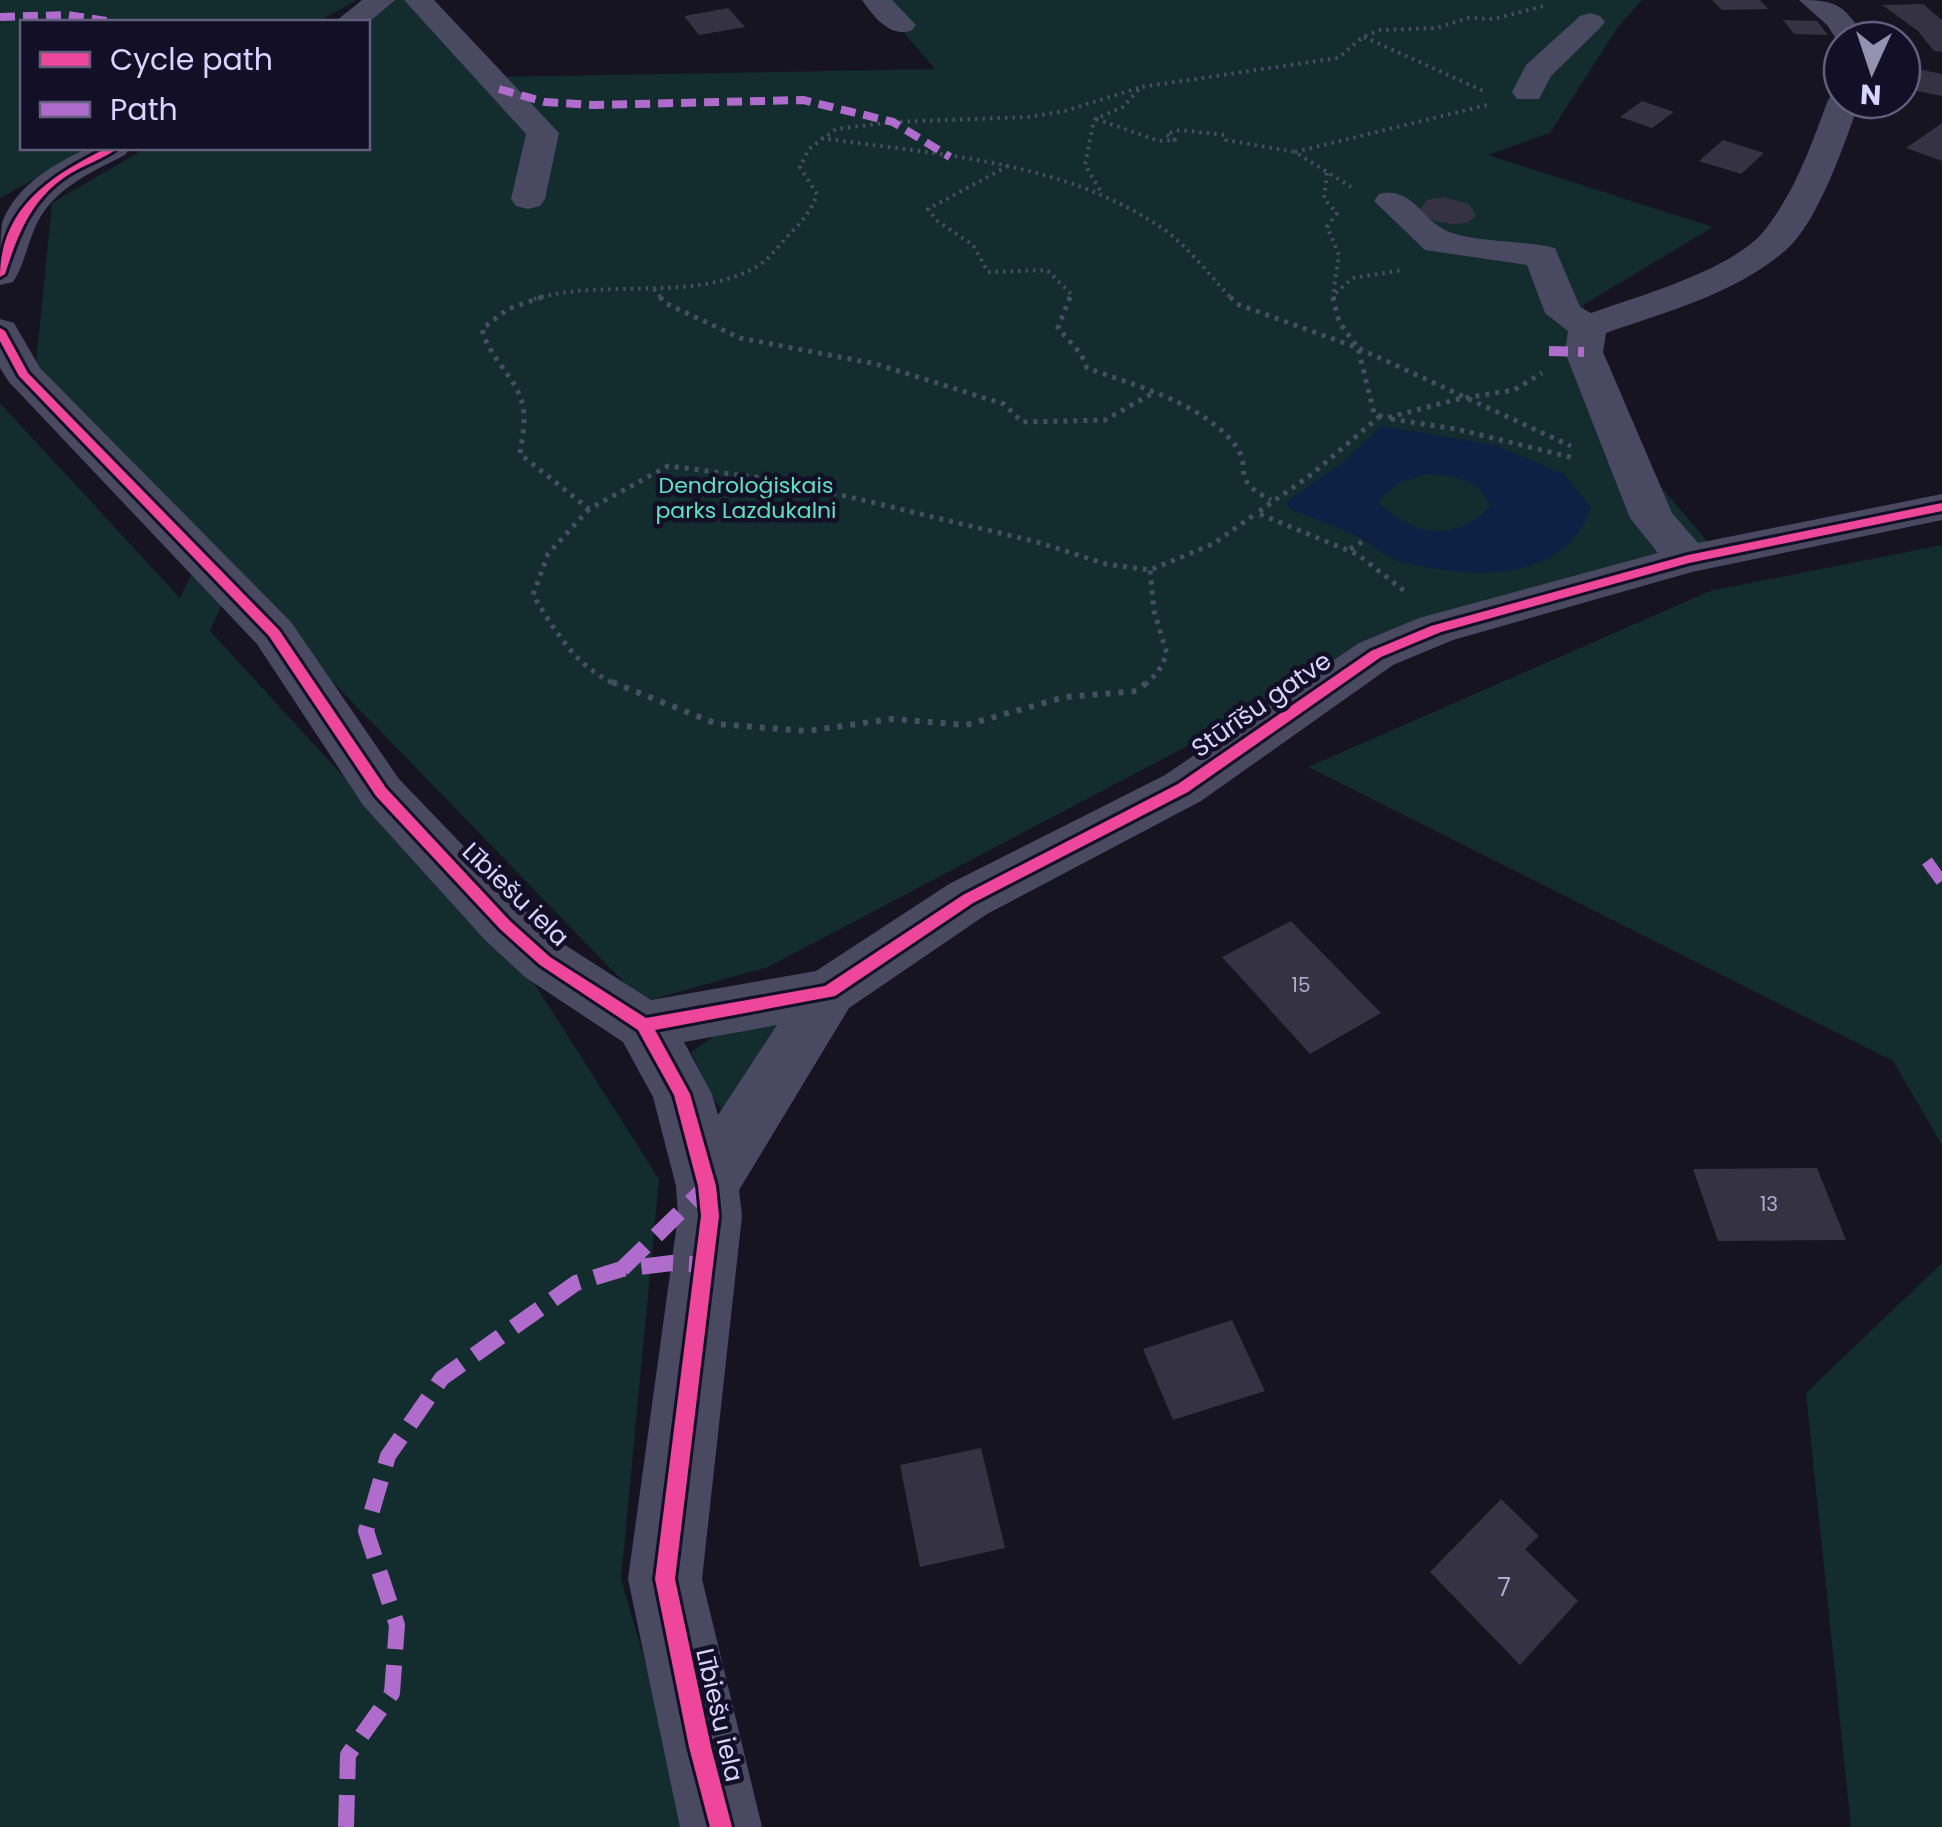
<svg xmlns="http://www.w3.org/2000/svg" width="1942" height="1827" viewBox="0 0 1942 1827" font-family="Poppins,sans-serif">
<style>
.green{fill:#132c2d}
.water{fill:#0d2144;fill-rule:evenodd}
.building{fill:#343243}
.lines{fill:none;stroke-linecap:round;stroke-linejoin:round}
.path-far2{stroke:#44505f;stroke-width:4;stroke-dasharray:2.5 5;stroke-linecap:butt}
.path-far1{stroke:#44505f;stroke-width:5;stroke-dasharray:4 6;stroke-linecap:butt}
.path{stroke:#44505f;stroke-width:6;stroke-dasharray:5 8;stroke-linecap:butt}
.minor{fill:#4a4962;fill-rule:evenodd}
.quiet-far3{stroke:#b06ccc;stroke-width:8;stroke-dasharray:15 8;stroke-linecap:butt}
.quiet-far2{stroke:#b06ccc;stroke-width:10;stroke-dasharray:19 10;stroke-linecap:butt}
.quiet-far1{stroke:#b06ccc;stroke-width:12;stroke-dasharray:25 12;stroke-linecap:butt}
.quiet{stroke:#b06ccc;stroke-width:16;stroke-dasharray:32 16;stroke-linecap:butt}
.cycleway-casing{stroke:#130f26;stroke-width:6}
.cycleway{fill:#ed469a;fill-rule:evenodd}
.labels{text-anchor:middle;stroke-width:9;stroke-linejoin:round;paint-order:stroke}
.number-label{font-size:20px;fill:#b0acd0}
.far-park-label{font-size:22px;fill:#5fe0c0;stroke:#130f26}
.street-label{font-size:25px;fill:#d9d4ff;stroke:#130f26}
.near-number-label{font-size:25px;fill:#b0acd0}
</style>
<rect width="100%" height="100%" fill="#161421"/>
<g class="green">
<polygon points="0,0 357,0 317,22 22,22 22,148 92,148 0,198"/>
<polygon points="393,0 430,0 501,77 935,69 876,0 1642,0 1618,27 1550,133 1488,155 1713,227 1583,305 1649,473 1707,541 1402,633 768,967 643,1002 233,579 210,631 536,986 659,1179 621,1579 693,1827 0,1827 0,403 180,598 204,548 35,373 52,203 146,148 368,148 368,22"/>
<polygon points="1942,545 1942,1145 1893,1061 1308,767 1710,591"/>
<polygon points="788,1016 731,1119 716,1103 691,1052 717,1034"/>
<polygon points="1942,1263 1942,1827 1851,1827 1806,1393"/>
</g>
<path class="water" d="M1382 426 1495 445 1564 474 1591 507C1566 585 1468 579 1402 562 1386 558 1376 547 1362 539 1339 527 1314 519 1290 509L1286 502 1343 462ZM1428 474C1454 476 1481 479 1490 506 1458 544 1409 536 1378 501L1398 483Z"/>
<g class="building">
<polygon points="1712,0 1760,0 1768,9 1722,10"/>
<polygon points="1923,4 1942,20 1942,52 1934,51 1918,31 1882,5"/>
<polygon points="728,8 745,27 699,35 684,16"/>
<polygon points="1783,20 1817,21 1828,35 1794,34"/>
<polygon points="1918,69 1942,74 1942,96 1912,90"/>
<polygon points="1642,101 1674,112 1652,128 1620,117"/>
<polygon points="1942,123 1942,161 1906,148"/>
<polygon points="1723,140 1764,153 1741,174 1699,161"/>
<polygon points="1443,197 1469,204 1476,216 1467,223 1451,224 1434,221 1422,213 1420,209 1427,200"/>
<polygon points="1291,921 1381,1013 1310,1054 1222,957"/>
<polygon points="1817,1168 1846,1240 1718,1241 1693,1169"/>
<polygon points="1232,1320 1265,1391 1173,1420 1143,1349"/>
<polygon points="981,1448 1005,1548 920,1567 900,1465"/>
<polygon points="1501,1499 1539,1536 1525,1549 1578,1601 1520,1665 1430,1572"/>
</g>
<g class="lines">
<g class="path-far2">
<polyline points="1364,37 1486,92"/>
<polyline points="1096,119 1159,141 1175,140 1166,134 1180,130 1225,135 1226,140 1295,152 1351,187"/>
<path d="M821 138C937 155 1062 160 1162 228 1188 246 1210 276 1232 299"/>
<polyline points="1295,152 1487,105"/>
<polyline points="1008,166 928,209 936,220 973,245 988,272 1047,270 1071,294 1069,299"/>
<polyline points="1327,173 1324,199 1337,213 1327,227 1339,255 1333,295"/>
<polyline points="1100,190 1085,165 1093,125 1095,119 1123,107 1141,87 1338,58 1363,37 1380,30 1437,28 1468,18 1494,19 1544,6"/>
<polyline points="654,289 662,299"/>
<path d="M534 299C603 278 696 303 758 266 769 259 777 248 786 238 799 224 811 213 817 194L800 167 809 149 836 129 893 122 1028 117 1065 111 1141 87"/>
<polyline points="1334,299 1333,295 1353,278 1403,270"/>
</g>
<g class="path-far1">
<path d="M542 297 508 309 482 329C489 359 517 377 523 406 526 422 522 439 520 454L589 509 668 466 779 480 1037 542 1106 564 1150 570 1213 544 1257 513"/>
<polyline points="660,297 665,303 740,338 876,364 1004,404 1022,422 1105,420 1153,393"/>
<path d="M1070 297 1058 328 1081 354 1087 368C1134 385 1198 402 1232 441 1257 470 1225 476 1271 500"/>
<polyline points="1230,297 1237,304 1358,348 1571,446"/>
<polyline points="1333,297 1339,322 1358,348 1374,413 1386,418 1458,399 1514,390 1542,373"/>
<polyline points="1380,416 1312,474 1257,513 1357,554 1407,593"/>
<polyline points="1391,419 1456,429 1574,458"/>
<path d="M589 509 548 554 533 595C556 632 576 668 618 685"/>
<polyline points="1350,549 1367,539"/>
<polyline points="1145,685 1158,672 1167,654 1154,611 1150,570"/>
</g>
<polyline class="path" points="612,682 717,724 807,731 892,719 966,725 1065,697 1138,691 1147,682"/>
<g class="minor">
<polygon points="362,0 395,0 368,23 335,22"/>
<polygon points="404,0 434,0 559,133 545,199 540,206 528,209 516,206 511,199 526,134"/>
<path d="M862 0H892L916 25 911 31C889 37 874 17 862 0Z"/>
<path d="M1799 0C1840 0 1844 6 1867 40H1842L1841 46 1827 25Z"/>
<polygon points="1590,13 1600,16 1605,22 1600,28 1551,76 1539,99 1517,99 1512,92 1526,65 1580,16"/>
<path d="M1842 91V100H1860C1845 142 1819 221 1786 250 1735 294 1668 311 1606 333L1603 352 1672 513 1698 543 1942 494V520L1692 572 1453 640 1393 665 1201 801 987 914 849 1008 739 1190 742 1216 702 1579 762 1827H680L628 1579 678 1216 676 1186 653 1097 623 1042 525 977 485 940 363 805 257 644 9 382 0 368V319L14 323 40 368 291 622 399 779 525 910 565 945 651 1000 816 971 949 884 1165 775 1359 643 1419 618 1658 553 1630 518 1565 352 1568 331 1545 313 1527 265 1425 250 1374 201 1379 194C1414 185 1423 224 1452 233 1484 243 1522 240 1555 248L1580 307 1591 313C1639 296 1732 270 1764 231 1795 192 1811 146 1828 100L1833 93ZM777 1025 718 1115 712 1094 684 1042Z"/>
<path d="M88 148H130L125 155C88 174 50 190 34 230 27 247 23 267 13 282L0 285C0 267 0 240 2 223 16 185 54 164 88 148Z"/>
</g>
<g class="quiet-far3">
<polyline points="0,17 67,15 114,22"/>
<polyline points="499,89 545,102 594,105 803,100 893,122 950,157"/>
</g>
<polyline class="quiet-far2" points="1549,351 1584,352"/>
<polyline class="quiet-far1" points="1927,861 1942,882"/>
<g class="quiet">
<polyline points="622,1269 707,1186"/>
<polyline points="346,1827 348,1755 392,1693 397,1625 366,1531 388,1456 442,1378 576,1283 622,1269 672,1263 703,1265"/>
</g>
<defs>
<g id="cycleway">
<path d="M107 148H118C103 159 84 165 68 175 31 199 18 234 5 274L0 277C0 207 52 175 107 148Z"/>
<polygon points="0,328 5,331 28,373 279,630 386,788 510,921 550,957 646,1018 825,986 963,895 1178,784 1371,651 1431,626 1688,555 1942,503 1942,511 1689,563 1441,632 1381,657 1188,792 973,903 835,996 655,1030 690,1094 716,1186 719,1216 675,1579 711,1747 732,1827 710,1827 689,1747 655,1579 701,1216 698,1186 674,1095 638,1030 540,965 500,929 376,796 269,636 19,376 0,341"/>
</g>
</defs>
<use href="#cycleway" class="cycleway-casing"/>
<use href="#cycleway" class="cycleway"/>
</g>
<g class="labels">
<g class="number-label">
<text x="1301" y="992">15</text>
<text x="1769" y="1211">13</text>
</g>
<g class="far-park-label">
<text x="746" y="493">Dendroloģiskais<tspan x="746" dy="25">parks Lazdukalni</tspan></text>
</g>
<g class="street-label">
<text transform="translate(1261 704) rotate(-35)" y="9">Stūrīšu gatve</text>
<text transform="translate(516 894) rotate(44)" y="9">Lībiešu iela</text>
<text transform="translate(720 1715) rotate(77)" y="9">Lībiešu iela</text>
</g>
<g class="near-number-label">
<text x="1504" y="1596">7</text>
</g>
</g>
<rect x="20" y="20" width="350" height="130" fill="#130f26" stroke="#625e7d" stroke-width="2.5"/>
<rect x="40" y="52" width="50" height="15" fill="#ed469a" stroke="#625e7d" stroke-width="2.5"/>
<text x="110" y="70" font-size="30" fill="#d9d4ff">Cycle path</text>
<rect x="40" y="102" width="50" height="15" fill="#b06ccc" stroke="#625e7d" stroke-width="2.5"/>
<text x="110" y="120" font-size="30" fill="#d9d4ff">Path</text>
<g transform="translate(1872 70) rotate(183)"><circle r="48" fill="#130f26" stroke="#625e7d" stroke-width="2.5"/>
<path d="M0-8L18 38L0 25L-18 38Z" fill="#9591b1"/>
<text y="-15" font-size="28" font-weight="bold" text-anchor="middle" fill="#d9d4ff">N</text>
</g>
</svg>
